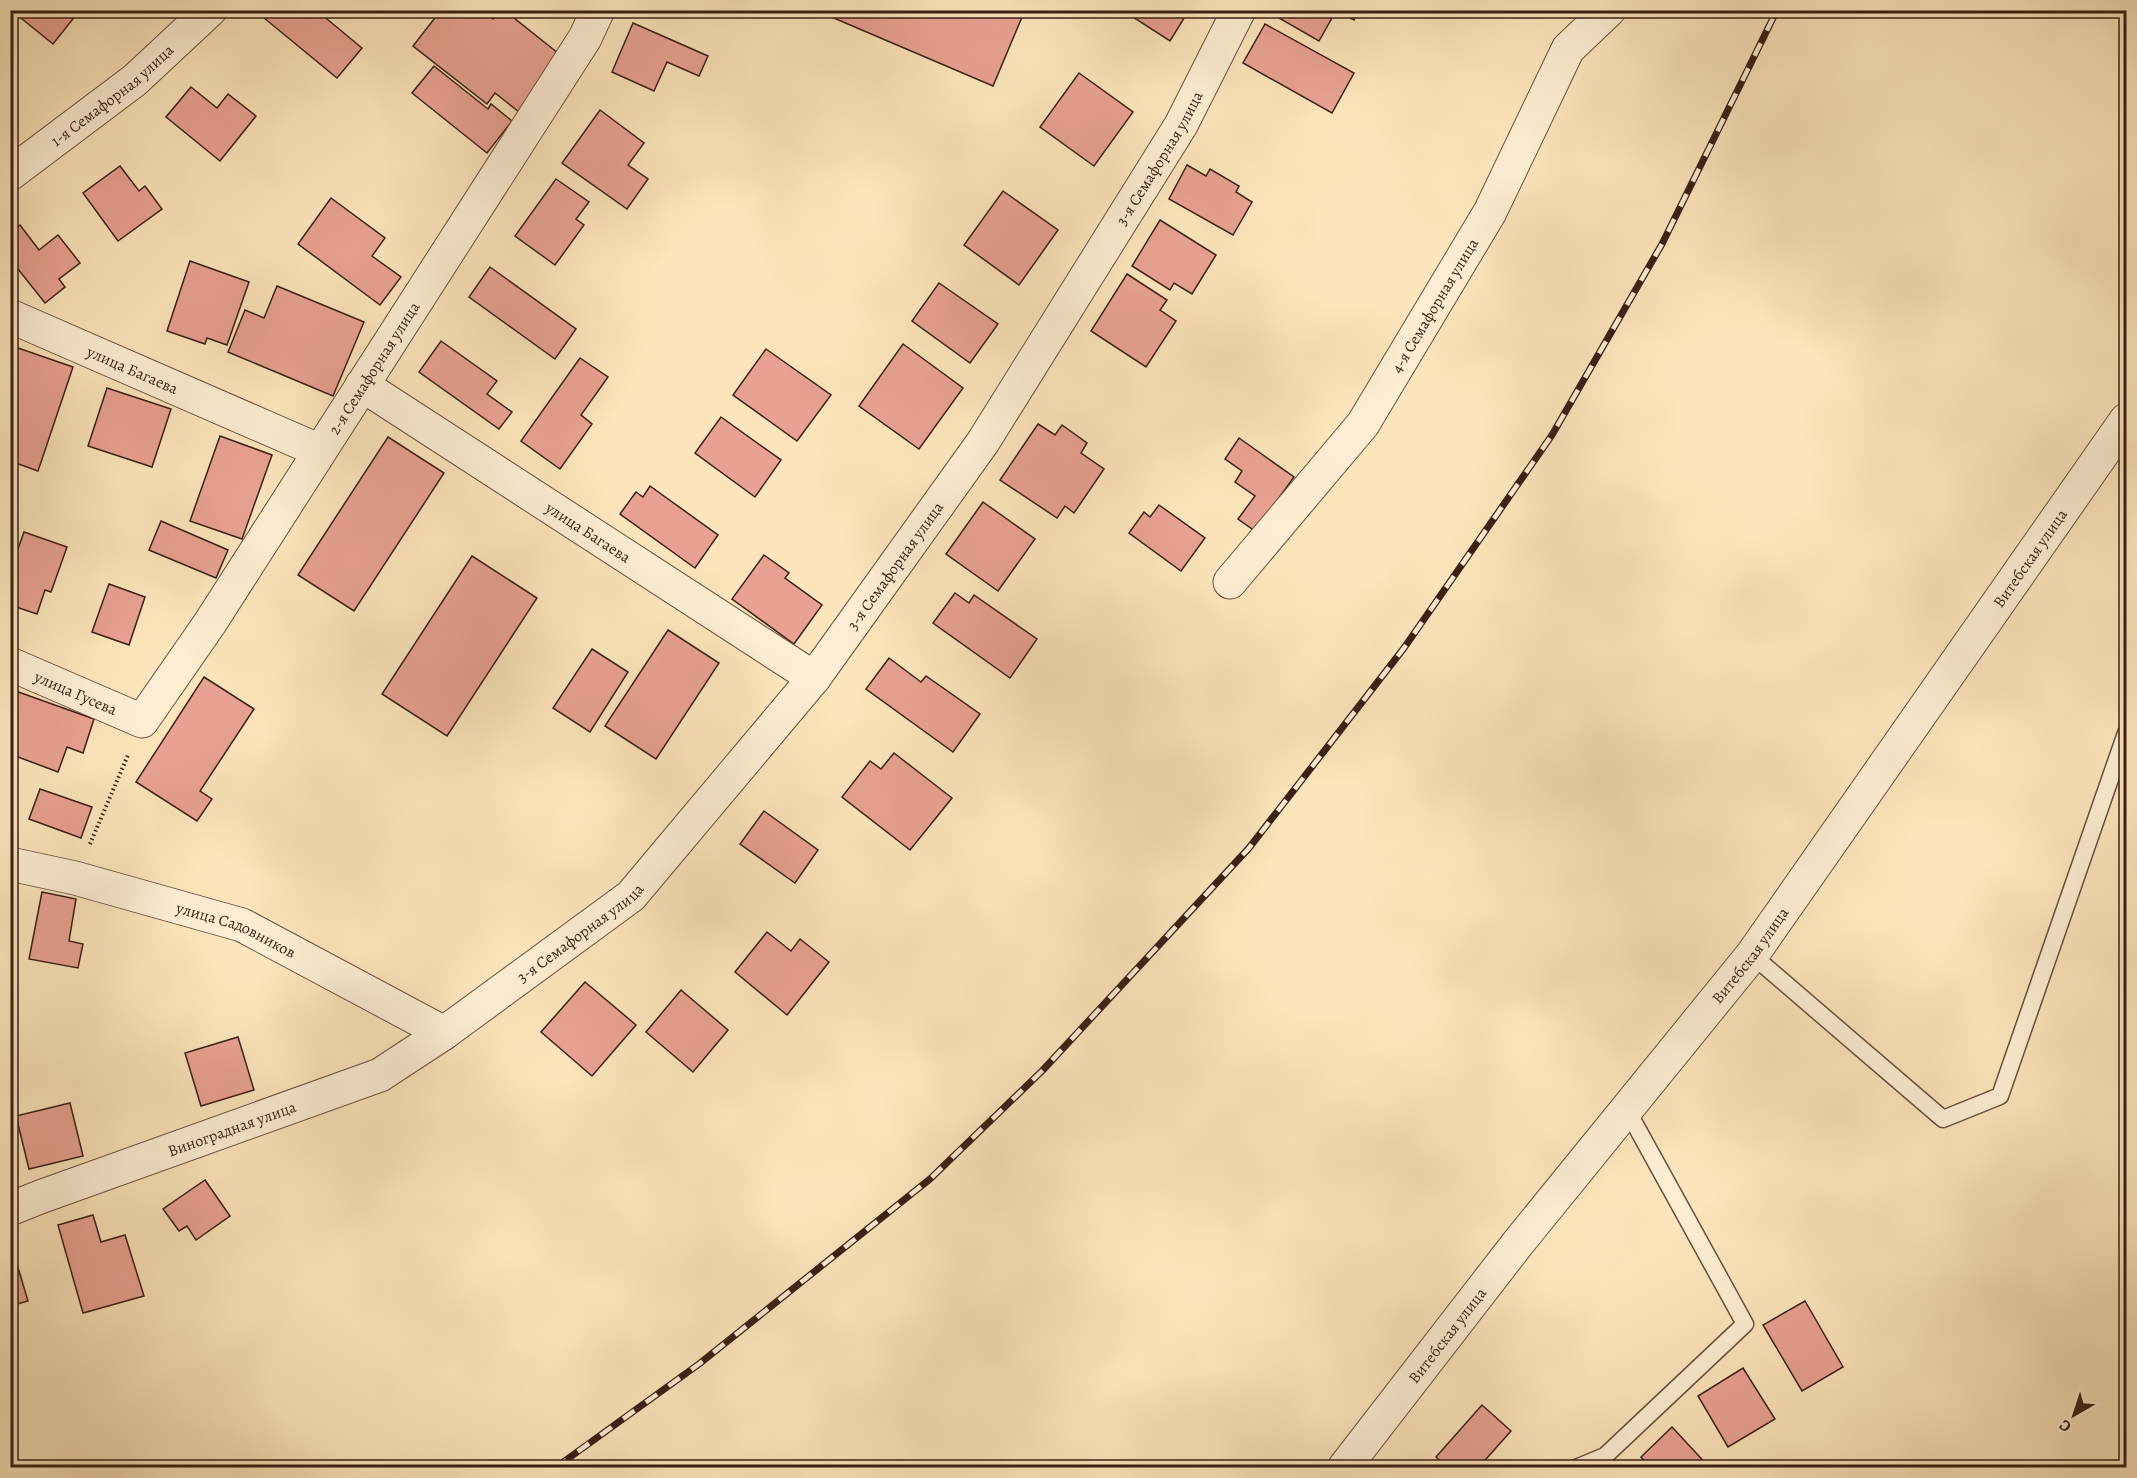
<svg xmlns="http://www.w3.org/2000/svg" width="2137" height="1478" viewBox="0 0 2137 1478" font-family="Alegreya,serif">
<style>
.building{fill:#e9a292;stroke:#3a1f14;stroke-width:1.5}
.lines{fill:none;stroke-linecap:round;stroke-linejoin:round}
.lane-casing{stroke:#6a503e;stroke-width:19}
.street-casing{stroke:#6a503e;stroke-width:35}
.path{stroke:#3a1f14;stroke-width:4;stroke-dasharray:1.5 3;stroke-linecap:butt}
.lane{stroke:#fdeed3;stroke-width:16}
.street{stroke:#fdeed3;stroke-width:33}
.rail-casing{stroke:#3a1f14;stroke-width:7}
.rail{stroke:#fdeed3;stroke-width:4.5;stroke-dasharray:14;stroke-linecap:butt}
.labels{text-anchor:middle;stroke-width:4.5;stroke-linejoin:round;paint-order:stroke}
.street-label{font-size:16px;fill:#3a1f14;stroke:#fdeed3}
</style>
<rect width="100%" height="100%" fill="#fce5bc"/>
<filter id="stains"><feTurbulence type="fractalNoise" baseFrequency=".00333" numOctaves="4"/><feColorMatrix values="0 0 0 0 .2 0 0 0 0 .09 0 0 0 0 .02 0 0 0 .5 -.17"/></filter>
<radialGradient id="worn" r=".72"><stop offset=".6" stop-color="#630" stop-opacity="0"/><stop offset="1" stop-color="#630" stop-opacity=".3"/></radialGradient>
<g class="building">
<polygon points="11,10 80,10 53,44"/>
<polygon points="270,10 316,10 362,48 337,78 264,18"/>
<polygon points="441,10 482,10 493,19 499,10 504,10 563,57 519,112 495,93 487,104 413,46"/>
<polygon points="815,10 1025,10 993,86"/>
<polygon points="1122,10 1189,10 1170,41"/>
<polygon points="1274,10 1359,10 1354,20 1336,11 1319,41 1272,14"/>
<polygon points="633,23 708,56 699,76 667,62 654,91 612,72"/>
<polygon points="1265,24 1354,73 1332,113 1243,63"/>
<polygon points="434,66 488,109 491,104 512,121 487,153 412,93"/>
<polygon points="1079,73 1133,112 1094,166 1040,127"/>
<polygon points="191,87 217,108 228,94 256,116 220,161 166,117"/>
<polygon points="600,110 644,143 628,165 648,179 627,209 562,163"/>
<polygon points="1187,165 1206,176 1210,169 1239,186 1236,192 1252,202 1233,235 1169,199"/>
<polygon points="120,166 139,191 145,186 162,209 118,241 83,193"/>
<polygon points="556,179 589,202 576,219 584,225 555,265 515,236"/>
<polygon points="1003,191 1058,230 1019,285 964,245"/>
<polygon points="331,198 385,238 372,256 401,277 380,305 298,244"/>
<polygon points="1160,220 1216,255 1192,294 1174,283 1170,290 1132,266"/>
<polygon points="20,225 39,250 58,235 80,263 59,279 65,287 45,303 10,259 10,233"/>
<polygon points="190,261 249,282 227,345 207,338 205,344 167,331"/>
<polygon points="490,267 576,329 555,359 469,297"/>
<polygon points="1127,274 1167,300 1160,310 1176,321 1146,367 1091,331"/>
<polygon points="939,283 998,324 970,363 912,321"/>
<polygon points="277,286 364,322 333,396 228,352 245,310 264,318"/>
<polygon points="441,341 497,381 487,394 512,412 499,429 419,372"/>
<polygon points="903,344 963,388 919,449 859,406"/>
<polygon points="18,348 73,367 38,471 10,461 10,371"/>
<polygon points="766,349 831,395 797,441 733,395"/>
<polygon points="580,358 608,377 581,415 592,424 560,469 521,441"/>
<polygon points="107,388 171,409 152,467 88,446"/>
<polygon points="721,417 781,460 755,497 695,453"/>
<polygon points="1038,424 1055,435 1062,425 1087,443 1081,453 1104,469 1074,513 1065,506 1057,518 1000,480"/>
<polygon points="220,436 272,455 242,539 190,521"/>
<polygon points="388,437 444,473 354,611 298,575"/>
<polygon points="1239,438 1294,477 1255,531 1238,519 1255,496 1235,482 1242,471 1225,459"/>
<polygon points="650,486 718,535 695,568 620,514 636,492 643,497"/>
<polygon points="983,502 1035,539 998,591 946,554"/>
<polygon points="1159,505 1205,538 1181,571 1129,533 1144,512 1150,517"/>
<polygon points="161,521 228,550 216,578 149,550"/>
<polygon points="24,532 67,547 51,592 45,590 37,614 10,605 10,571"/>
<polygon points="764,555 789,573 785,578 822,605 794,644 732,599"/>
<polygon points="472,556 537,598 447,736 382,694"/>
<polygon points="109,584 145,597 129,645 92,632"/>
<polygon points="955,593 969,603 974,595 1037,639 1010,678 933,623"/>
<polygon points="668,630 719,663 656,759 605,726"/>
<polygon points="592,649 628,672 590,732 553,708"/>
<polygon points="889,658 921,682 926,676 980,714 953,752 866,689"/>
<polygon points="204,677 254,709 200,791 212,799 197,821 136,782"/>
<polygon points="10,689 94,719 83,753 67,747 58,772 10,754"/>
<polygon points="894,753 952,798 910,850 842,797 870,761 881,769"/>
<polygon points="40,789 92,807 81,838 29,819"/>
<polygon points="764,811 818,850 795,883 740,844"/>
<polygon points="42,892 76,899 69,941 83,944 78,968 29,959"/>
<polygon points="767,932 791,951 800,939 829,962 787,1015 735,972"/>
<polygon points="585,982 636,1025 592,1076 541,1032"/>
<polygon points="681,990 728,1030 693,1072 646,1032"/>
<polygon points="238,1037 254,1090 201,1106 185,1053"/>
<polygon points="70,1103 83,1156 29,1169 16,1116"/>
<polygon points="205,1180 230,1216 196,1240 187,1226 179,1231 163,1209"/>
<polygon points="93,1215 101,1242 125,1235 144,1296 83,1313 58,1225"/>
<polygon points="11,1244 28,1301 10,1306 10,1245"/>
<polygon points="1805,1301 1843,1367 1802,1391 1763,1325"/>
<polygon points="1743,1368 1775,1419 1728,1447 1698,1396"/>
<polygon points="1482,1405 1511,1431 1478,1468 1448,1468 1436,1457"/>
<polygon points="1672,1427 1710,1468 1650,1468 1641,1457"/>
</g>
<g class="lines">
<defs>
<g id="lane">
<polyline points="1752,955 1943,1119 2000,1096 2126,733"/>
<polyline points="1576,1468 1605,1456 1745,1324 1626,1108"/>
</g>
<g id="street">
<path id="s1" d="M10 174 135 80 210 10"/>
<path id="s2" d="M10 316 320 451"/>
<path id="s3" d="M362 385 814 678"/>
<path id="s4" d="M1230 582 1363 424 1490 212 1568 49 1609 10"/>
<path id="s5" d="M10 664 142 721 210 623 585 38 598 10"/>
<path id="s6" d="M10 864 75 878 242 925 444 1033"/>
<path id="s7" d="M10 1209 40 1197 380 1075 444 1033 631 896 814 678 983 442 1181 125 1239 10"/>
<path id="s8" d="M1344 1468 1518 1243 1752 955 2126 420"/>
</g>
</defs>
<use href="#lane" class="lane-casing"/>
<use href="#street" class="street-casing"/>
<polyline class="path" points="90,844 128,755"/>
<use href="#lane" class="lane"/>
<use href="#street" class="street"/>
<defs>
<polyline id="rail" points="555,1468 699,1364 930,1179 1042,1071 1249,848 1404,648 1552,435 1662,244 1777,10"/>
</defs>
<use href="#rail" class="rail-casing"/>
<use href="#rail" class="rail"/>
</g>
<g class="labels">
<g class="street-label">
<text dy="6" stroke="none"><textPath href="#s1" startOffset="129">1-я Семафорная улица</textPath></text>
<text dy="6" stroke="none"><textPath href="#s7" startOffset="1611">3-я Семафорная улица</textPath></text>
<text dy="6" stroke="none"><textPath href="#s4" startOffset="345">4-я Семафорная улица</textPath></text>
<text dy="6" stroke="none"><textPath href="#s5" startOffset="566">2-я Семафорная улица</textPath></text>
<text dy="6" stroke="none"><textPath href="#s2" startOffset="134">улица Багаева</textPath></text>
<text dy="6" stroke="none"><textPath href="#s3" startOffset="270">улица Багаева</textPath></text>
<text dy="6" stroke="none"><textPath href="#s8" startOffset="1140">Витебская улица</textPath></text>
<text dy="6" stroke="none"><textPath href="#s7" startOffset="1125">3-я Семафорная улица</textPath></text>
<text dy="6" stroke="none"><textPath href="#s5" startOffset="72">улица Гусева</textPath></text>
<text dy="6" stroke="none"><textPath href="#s6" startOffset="236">улица Садовников</textPath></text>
<text dy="6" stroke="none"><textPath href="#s7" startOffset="639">3-я Семафорная улица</textPath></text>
<text dy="6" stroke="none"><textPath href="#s8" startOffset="654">Витебская улица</textPath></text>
<text dy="6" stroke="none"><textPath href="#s7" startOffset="236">Виноградная улица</textPath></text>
<text dy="6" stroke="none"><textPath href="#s8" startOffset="168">Витебская улица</textPath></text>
</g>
</g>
<rect width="2137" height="1478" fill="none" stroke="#fce5bc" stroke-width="36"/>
<rect x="12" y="12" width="2113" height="1454" fill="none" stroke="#3a1f14" stroke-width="3"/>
<rect x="18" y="18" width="2101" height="1442" fill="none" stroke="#3a1f14" stroke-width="1.5"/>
<g transform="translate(2074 1415) rotate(219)" stroke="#fdeed3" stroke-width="4.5" paint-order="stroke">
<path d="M0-4.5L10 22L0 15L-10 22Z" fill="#3a1f14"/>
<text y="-9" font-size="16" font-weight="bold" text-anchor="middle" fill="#3a1f14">С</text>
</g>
<rect width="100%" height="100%" filter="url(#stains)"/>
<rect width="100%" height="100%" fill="url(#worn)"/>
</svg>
